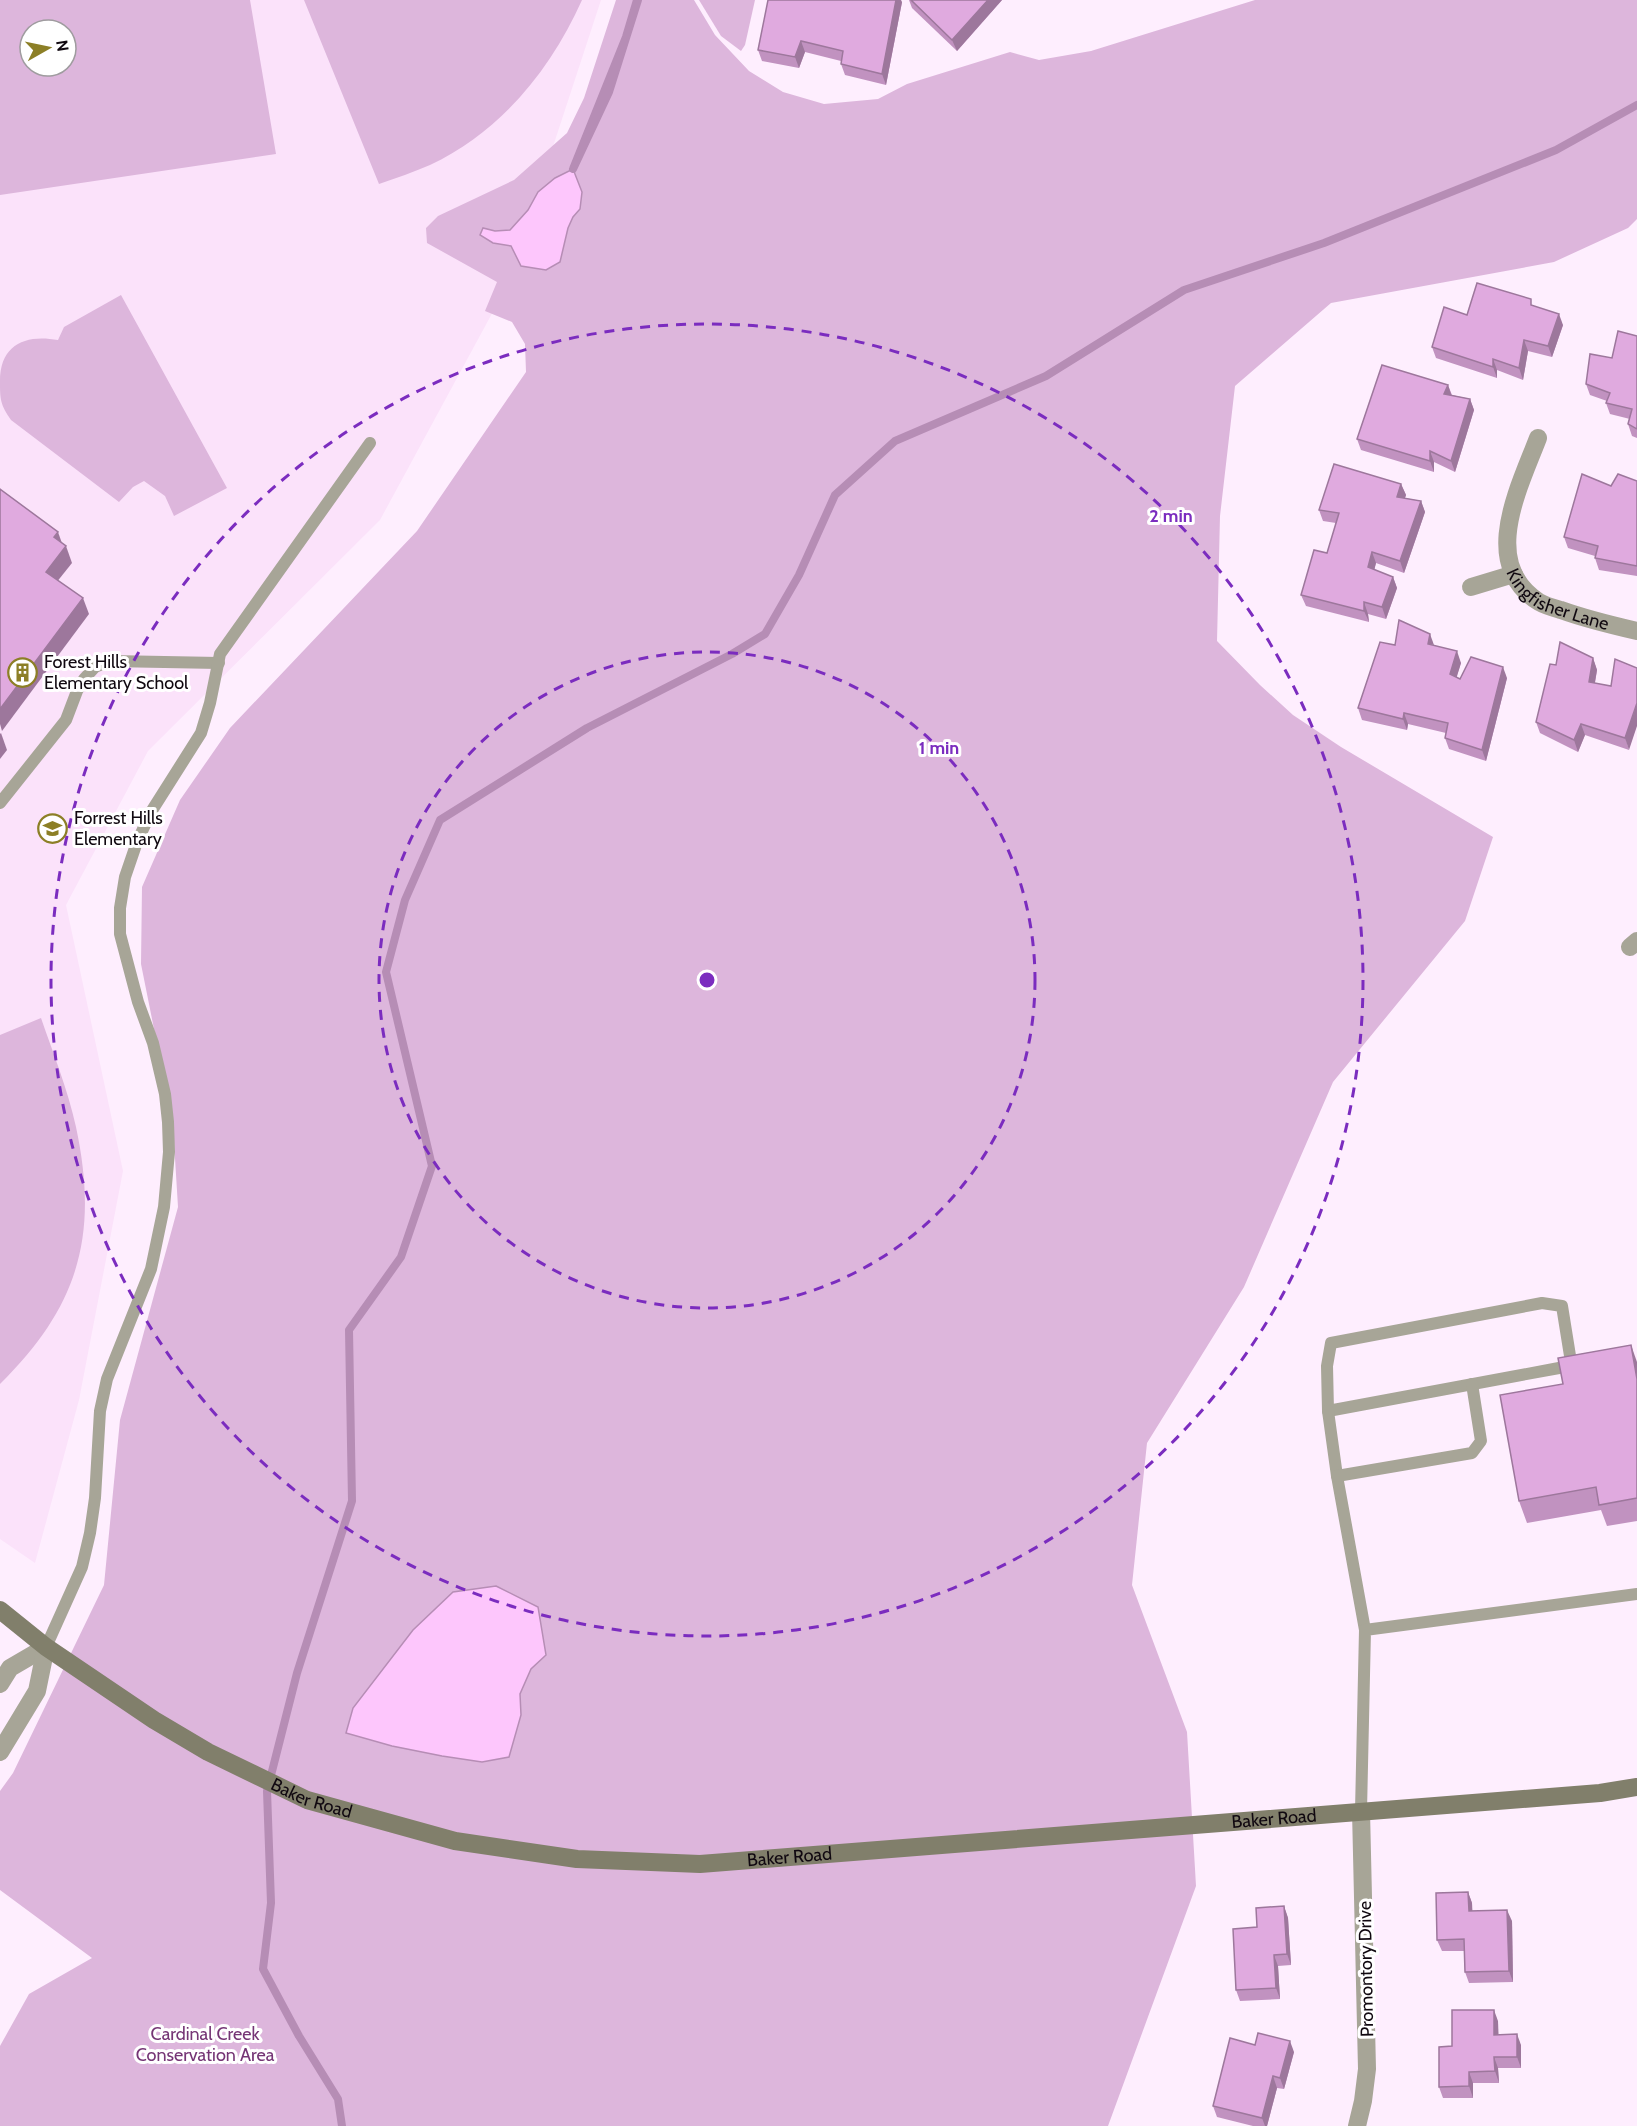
<svg xmlns="http://www.w3.org/2000/svg" width="1637" height="2126" viewBox="0 0 1637 2126" font-family="Cabin,sans-serif">
<style>
.built{fill:#fbe2fa;fill-rule:evenodd}
.green{fill:#ddb6dc;fill-rule:evenodd}
.water{fill:#fdc6fc;stroke:#b68db5;stroke-width:1.5}
.lines{fill:none;stroke-linecap:round;stroke-linejoin:round}
.stream{stroke:#b68db5;stroke-width:8}
.service{stroke:#a7a597;stroke-width:12}
.minor{stroke:#a7a597;stroke-width:18}
.secondary{stroke:#817f6b;stroke-width:18}
.wall{fill:#c192c0}
.shaded-wall{fill:#9d779c}
.building{fill:#e0aadf;stroke:#9d779c;stroke-width:1.5}
.ring{fill:none;stroke:#7b2cbf;stroke-width:3;stroke-dasharray:10 8}
.labels{text-anchor:middle;stroke-width:6;stroke-linejoin:round;paint-order:stroke}
.street-label{font-size:18px;fill:#100810;stroke:#fff}
.poi-label{font-size:18px;fill:#100810;stroke:#fff;text-anchor:start}
.park-label{font-size:18px;fill:#753575;stroke:#fff}
.centre{fill:#7b2cbf;stroke:#fff;stroke-width:3}
.ring-label{font-size:18px;text-anchor:middle;font-weight:bold;fill:#7b2cbf;stroke:#fff;stroke-width:6;stroke-linejoin:round;paint-order:stroke}
</style>
<rect width="100%" height="100%" fill="#feeefe"/>
<path class="built" d="M0 0H601L508 284 380 520 148 751 66 905 123 1171 79 1400 35 1563 0 1539ZM30 30H66V66H30Z"/>
<g class="green">
<path d="M0 0H250L276 154 0 195ZM30 30H66V66H30Z"/>
<path d="M304 0H582C551 69 501 132 430 165 414 172 396 178 379 184Z"/>
<polygon points="616,0 694,0 715,35 749,71 783,92 824,104 878,99 907,84 1010,52 1039,60 1091,51 1255,0 1637,0 1637,219 1628,228 1554,262 1331,303 1235,386 1220,516 1217,641 1260,685 1293,715 1341,747 1493,837 1465,921 1333,1082 1244,1287 1147,1443 1132,1585 1187,1732 1196,1886 1108,2126 0,2126 0,2046 29,1994 92,1958 0,1890 0,1791 13,1773 104,1585 120,1420 178,1207 174,1142 165,1084 141,964 142,887 180,800 230,728 417,531 526,372 525,344 512,322 485,311 497,282 427,243 426,228 438,216 514,180 567,133 584,98"/>
<polygon points="699,0 755,0 745,45 741,51 721,36"/>
<path d="M121 295 227 488 174 516 165 496 144 481 133 487 119 502 11 420C0 404 0 399 0 381 0 344 26 334 58 340L64 327Z"/>
<path d="M41 1018C53 1053 68 1090 76 1127 99 1235 79 1306 0 1384V1035Z"/>
</g>
<g class="water">
<polygon points="573,169 582,192 580,209 573,217 568,228 560,262 546,270 521,266 511,246 493,243 480,235 483,228 495,231 510,230 528,210 538,192 555,178"/>
<polygon points="496,1586 538,1607 546,1655 531,1669 520,1694 521,1715 509,1757 482,1762 442,1756 392,1746 346,1733 353,1708 413,1630 453,1592"/>
</g>
<g class="lines">
<g class="stream">
<polyline points="637,0 626,37 573,169 609,92 638,0"/>
<polyline points="342,2126 338,2099 299,2036 263,1969 271,1903 267,1791 297,1673 352,1501 349,1330 401,1257 432,1166 386,972 405,900 440,820 587,728 732,654 765,634 799,575 835,495 895,441 1046,376 1184,290 1324,243 1556,150 1637,105"/>
</g>
<g class="service">
<polyline points="0,803 66,720 77,691 84,679 95,667 110,661 219,663"/>
<polyline points="1571,1362 1562,1306 1542,1303 1331,1343 1327,1366 1328,1411 1559,1368 1574,1361"/>
<polyline points="1328,1411 1337,1476 1365,1630"/>
<polyline points="1337,1476 1472,1453 1481,1441 1472,1384"/>
<polyline points="46,1647 82,1567 90,1533 95,1498 100,1411 107,1379 151,1269 164,1207 169,1152 168,1122 165,1094 153,1043 138,1002 120,934 120,908 125,877 137,842 151,812 201,733 210,703 220,654 370,443"/>
<polyline points="1361,1811 1365,1630 1637,1594"/>
</g>
<g class="minor">
<path id="s1" d="M1538 438C1519 488 1479 564 1539 602 1546 606 1554 608 1561 610 1586 619 1611 625 1637 631"/>
<polyline points="1471,587 1514,574"/>
<polyline points="1630,947 1637,941"/>
<polyline points="0,1684 10,1668 46,1647"/>
<polyline points="0,1752 37,1691 46,1647"/>
<polyline points="1357,2126 1363,2101 1367,2069 1361,1811"/>
</g>
<path class="secondary" id="s2" d="M0 1610 46 1647 154 1720 208 1752 307 1800 455 1841 577 1859 700 1864 1600 1793 1637 1787"/>
</g>
<g class="wall">
<polygon points="909,0 1002,0 957,51 912,8"/>
<polygon points="902,2 886,85 845,75 841,64 841,61 805,52 799,68 762,61 758,50"/>
<polygon points="1534,306 1563,325 1552,357 1528,351 1523,380 1497,370 1497,378 1436,358 1432,347 1467,315"/>
<polygon points="1637,336 1637,438 1632,436 1628,424 1630,419 1610,414 1606,403 1607,401 1590,395 1586,384 1612,358"/>
<polygon points="1448,385 1452,395 1470,399 1474,410 1455,472 1434,462 1434,472 1361,450 1357,439"/>
<polygon points="1637,481 1637,576 1599,570 1595,558 1595,556 1568,548 1564,537 1611,486"/>
<polygon points="1401,484 1406,495 1405,498 1421,501 1425,512 1404,573 1376,563 1374,570 1393,577 1397,588 1386,619 1368,614 1369,622 1306,606 1301,595 1327,553 1336,523 1323,521 1319,510"/>
<polygon points="1395,645 1434,646 1461,663 1456,678 1460,679 1507,678 1486,761 1449,749 1445,738 1446,733 1408,724 1407,730 1362,720 1358,708"/>
<polygon points="1593,658 1597,670 1595,683 1611,686 1629,750 1585,735 1578,752 1540,733 1536,722 1556,665"/>
<polygon points="1637,1362 1637,1521 1607,1526 1601,1510 1527,1523 1519,1501 1563,1384"/>
<polygon points="1468,1892 1472,1903 1472,1911 1512,1921 1513,1982 1469,1983 1465,1972 1464,1951 1442,1951 1437,1940"/>
<polygon points="1284,1906 1288,1918 1291,1965 1278,1966 1280,1999 1240,2001 1236,1990 1257,1927"/>
<polygon points="1498,2021 1498,2035 1521,2045 1521,2068 1498,2068 1499,2083 1473,2083 1473,2098 1443,2098 1439,2087 1452,2046"/>
<polygon points="1255,2045 1294,2052 1284,2089 1277,2088 1267,2126 1253,2126 1217,2117 1213,2106"/>
</g>
<g class="shaded-wall">
<polygon points="896,0 901,0 902,2 886,85 882,74"/>
<polygon points="988,0 1002,0 957,51 952,40"/>
<polygon points="801,41 805,52 799,68 795,57"/>
<polygon points="1559,314 1563,325 1552,357 1548,346"/>
<polygon points="1524,340 1528,351 1523,380 1519,368"/>
<polygon points="1493,359 1497,370 1497,378 1493,367"/>
<polygon points="1448,385 1452,397 1444,394"/>
<polygon points="1470,399 1474,410 1455,472 1451,461"/>
<polygon points="1430,451 1434,462 1434,472 1430,461"/>
<polygon points="1401,484 1406,495 1401,508 1397,497"/>
<polygon points="1421,501 1425,512 1404,573 1400,561"/>
<polygon points="58,532 64,549 54,537"/>
<polygon points="66,546 72,563 52,588 46,572"/>
<polygon points="1372,552 1376,563 1372,579 1368,567"/>
<polygon points="1393,577 1397,588 1386,619 1382,607"/>
<polygon points="83,598 89,614 2,731 0,724 0,709"/>
<polygon points="1364,602 1368,614 1369,622 1364,611"/>
<polygon points="1430,634 1434,645 1428,644"/>
<polygon points="1457,651 1461,663 1454,686 1450,674"/>
<polygon points="1593,658 1597,670 1593,693 1589,682"/>
<polygon points="1503,667 1507,678 1486,761 1482,750"/>
<polygon points="1637,703 1637,726 1629,750 1625,738"/>
<polygon points="1404,713 1408,724 1407,730 1403,719"/>
<polygon points="1581,724 1585,735 1578,752 1574,740"/>
<polygon points="1,733 7,750 0,759 0,734"/>
<polygon points="1631,1345 1637,1362 1637,1379"/>
<polygon points="1468,1892 1472,1903 1473,1922 1469,1911"/>
<polygon points="1284,1906 1288,1918 1291,1965 1287,1954"/>
<polygon points="1507,1910 1512,1921 1513,1982 1509,1971"/>
<polygon points="1274,1955 1278,1966 1280,1999 1276,1988"/>
<polygon points="1494,2010 1498,2021 1499,2046 1494,2035"/>
<polygon points="1517,2034 1521,2045 1521,2068 1517,2057"/>
<polygon points="1290,2041 1294,2052 1284,2089 1280,2078"/>
<polygon points="1494,2057 1498,2068 1499,2083 1495,2071"/>
<polygon points="1469,2072 1473,2083 1473,2098 1469,2086"/>
<polygon points="1273,2076 1277,2088 1267,2126 1265,2126 1262,2118"/>
</g>
<g class="building">
<polygon points="768,0 896,0 882,74 841,64 843,51 801,41 795,57 758,50"/>
<polygon points="911,0 988,0 952,40"/>
<polygon points="1477,283 1531,299 1531,305 1559,314 1548,346 1524,340 1519,368 1493,359 1493,367 1432,347 1444,307 1467,315"/>
<polygon points="1618,331 1637,336 1637,429 1628,424 1632,409 1606,403 1610,393 1586,384 1590,354 1612,358"/>
<polygon points="1382,365 1448,385 1444,394 1470,399 1451,461 1430,451 1430,461 1357,439"/>
<polygon points="1334,464 1401,484 1397,497 1421,501 1400,561 1372,552 1368,567 1393,577 1382,607 1364,602 1364,611 1301,595 1314,550 1327,553 1339,513 1319,510"/>
<polygon points="1582,474 1611,486 1618,474 1637,481 1637,566 1595,558 1598,546 1564,537"/>
<polygon points="0,489 58,532 54,537 66,546 46,572 83,598 0,709"/>
<polygon points="1399,620 1430,634 1428,644 1457,651 1450,674 1460,679 1471,657 1503,667 1482,750 1445,738 1448,723 1404,713 1403,719 1358,708 1380,642 1395,645"/>
<polygon points="1560,642 1593,658 1589,682 1611,686 1615,659 1637,668 1637,703 1625,738 1581,724 1574,740 1536,722 1550,664 1556,665"/>
<polygon points="1631,1345 1637,1379 1637,1498 1599,1505 1596,1487 1519,1501 1500,1395 1563,1384 1558,1358"/>
<polygon points="1468,1892 1469,1911 1507,1910 1509,1971 1465,1972 1464,1939 1437,1940 1436,1893"/>
<polygon points="1284,1906 1287,1954 1274,1955 1276,1988 1236,1990 1233,1929 1257,1927 1256,1908"/>
<polygon points="1452,2010 1494,2010 1494,2035 1517,2034 1517,2057 1494,2057 1495,2071 1469,2072 1469,2086 1439,2087 1439,2047 1452,2046"/>
<polygon points="1258,2033 1290,2041 1280,2078 1273,2076 1262,2118 1213,2106 1230,2038 1255,2045"/>
</g>
<g class="ring">
<circle cx="707" cy="980" r="328"/>
<circle cx="707" cy="980" r="656"/>
</g>
<defs>
<symbol id="building-ring" viewBox="-11 -11 22 22"><circle r="9.5" fill="#fff" stroke="#8c7f26" stroke-width="1.5"/><path d="M-4-6H4V6H1V3H-1V6H-4ZM-2.5-4.3h1.7v1.8h-1.7ZM.8-4.3h1.7v1.8H.8ZM-2.5-1h1.7V.8h-1.7ZM.8-1h1.7V.8H.8Z" fill="#8c7f26"/></symbol>
<symbol id="school-ring" viewBox="-11 -11 22 22"><circle r="9.5" fill="#fff" stroke="#8c7f26" stroke-width="1.5"/><path d="M0-5L7-2L0 1L-7-2ZM-4 1L0 2.5L4 1V4Q0 6-4 4Z" fill="#8c7f26"/></symbol>
</defs>
<g fill-rule="evenodd">
<use href="#building-ring" x="6" y="656" width="33" height="33"/>
<use href="#school-ring" x="36" y="812" width="33" height="33"/>
</g>
<g class="labels">
<g class="street-label">
<text dy="6" stroke="none"><textPath href="#s1" startOffset="195">Kingfisher Lane</textPath></text>
<text dy="6" stroke="none"><textPath href="#s2" startOffset="366">Baker Road</textPath></text>
<text dy="6" stroke="none"><textPath href="#s2" startOffset="1338">Baker Road</textPath></text>
<text dy="6" stroke="none"><textPath href="#s2" startOffset="852">Baker Road</textPath></text>
<text transform="translate(1366 1969) rotate(-91)" y="6">Promontory Drive</text>
</g>
<g class="poi-label">
<text x="44" y="668">Forest Hills<tspan x="44" dy="21">Elementary School</tspan></text>
<text x="74" y="824">Forrest Hills<tspan x="74" dy="21">Elementary</tspan></text>
</g>
<g class="park-label">
<text x="205" y="2040">Cardinal Creek<tspan x="205" dy="21">Conservation Area</tspan></text>
</g>
</g>
<circle cx="707" cy="980" r="9" class="centre"/>
<g class="ring-label">
<text x="1171" y="522">2 min</text>
<text x="939" y="754">1 min</text>
</g>
<g transform="translate(48 48) rotate(81)"><circle r="28" fill="#ffffff" stroke="#9f9c9f" stroke-width="1.5"/>
<path d="M0-4.5L10 22L0 15L-10 22Z" fill="#8c7f26"/>
<text y="-9" font-size="16" font-weight="bold" text-anchor="middle" fill="#100810">N</text>
</g>
</svg>
